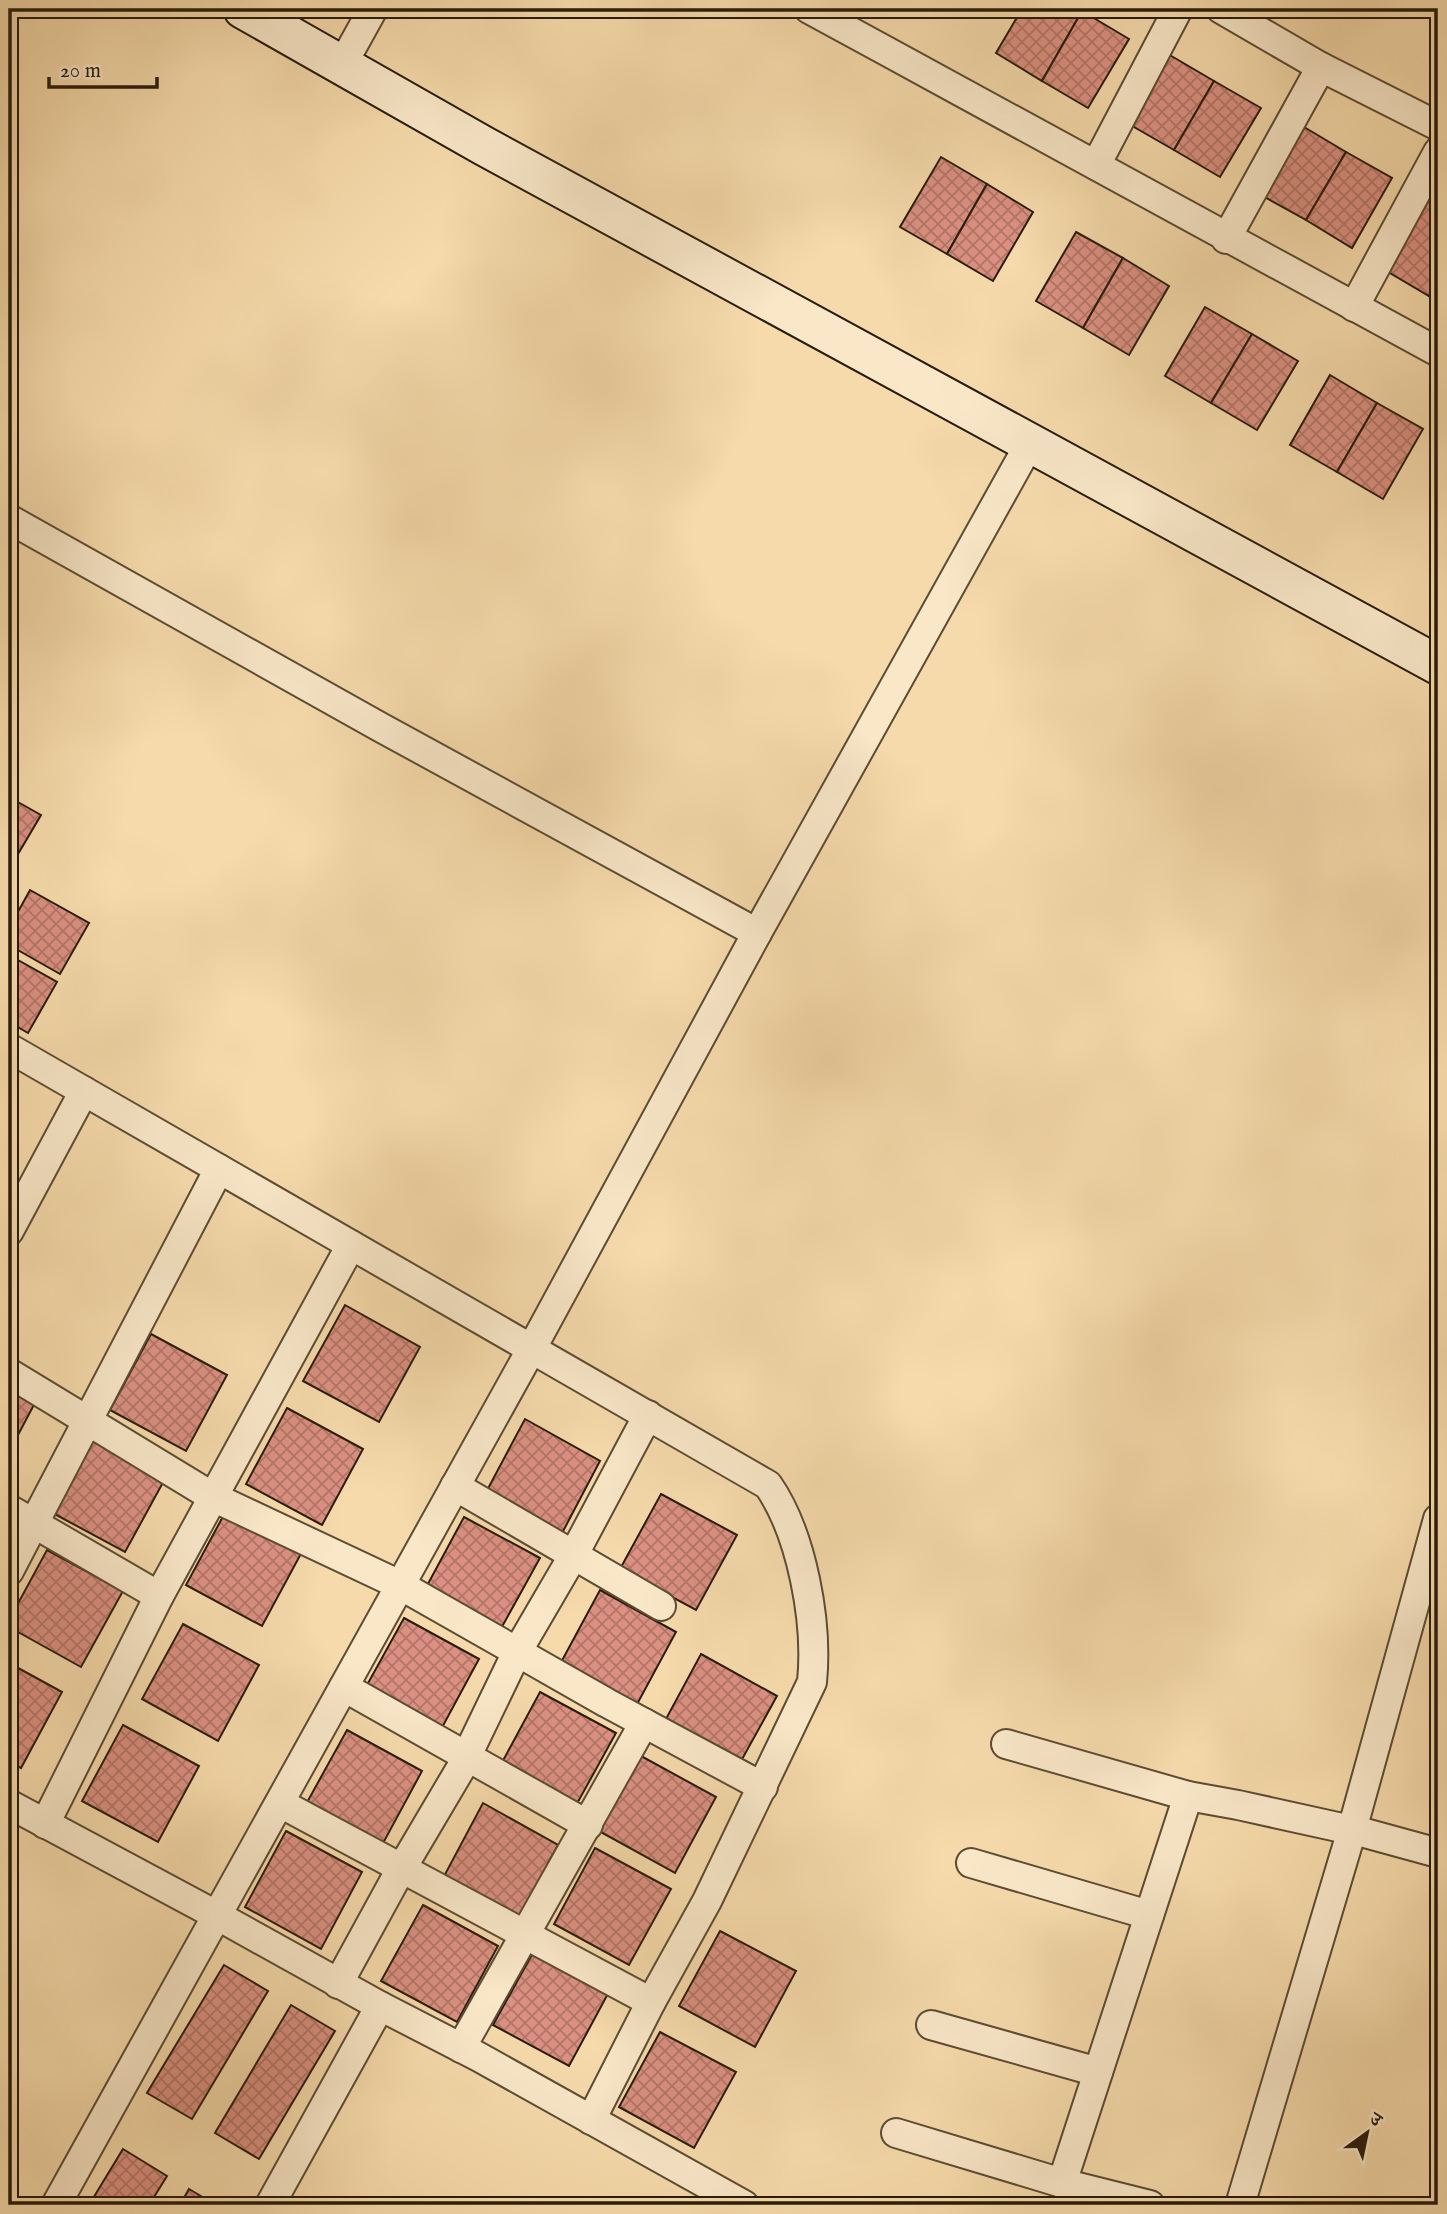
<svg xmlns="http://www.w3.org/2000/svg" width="1447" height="2214" viewBox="0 0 1447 2214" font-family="'IM FELL English','Noto Serif Devanagari',serif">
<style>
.building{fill:url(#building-cross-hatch);stroke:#291c0c;stroke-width:2}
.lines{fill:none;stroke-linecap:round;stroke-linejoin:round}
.minor-casing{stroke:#5c4c34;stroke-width:32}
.secondary-casing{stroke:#291c0c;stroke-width:42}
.minor{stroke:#f9e7c8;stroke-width:28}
.secondary{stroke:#f9e7c8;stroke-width:38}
</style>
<defs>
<pattern id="building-cross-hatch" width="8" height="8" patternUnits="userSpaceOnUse" patternTransform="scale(1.75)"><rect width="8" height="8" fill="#db9081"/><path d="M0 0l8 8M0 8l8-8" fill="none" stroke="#b27568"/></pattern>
</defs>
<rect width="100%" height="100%" fill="#f6daab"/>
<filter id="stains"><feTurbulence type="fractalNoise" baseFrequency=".00286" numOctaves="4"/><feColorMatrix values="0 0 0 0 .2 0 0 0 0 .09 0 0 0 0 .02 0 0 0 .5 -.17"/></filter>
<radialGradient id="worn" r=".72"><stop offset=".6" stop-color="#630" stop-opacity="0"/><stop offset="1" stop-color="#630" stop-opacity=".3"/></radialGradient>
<g class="building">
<polygon points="1022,9 1078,9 1082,11 1042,81 996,53"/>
<polygon points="1082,11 1129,39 1088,108 1042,81"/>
<polygon points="1168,54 1214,81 1174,150 1127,123"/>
<polygon points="1214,81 1261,108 1220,177 1174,150"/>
<polygon points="1299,124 1346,152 1306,220 1259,194"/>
<polygon points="1346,152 1392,178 1352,248 1306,220"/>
<polygon points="941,157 987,184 947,254 900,227"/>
<polygon points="987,184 1033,212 993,281 947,254"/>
<polygon points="1423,199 1438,208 1438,280 1429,296 1383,269"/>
<polygon points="1076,232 1123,258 1083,328 1036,301"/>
<polygon points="1123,258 1169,286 1129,355 1083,328"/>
<polygon points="1438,280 1438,301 1429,296"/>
<polygon points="1205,307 1252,334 1211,403 1165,376"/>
<polygon points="1252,334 1298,361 1257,430 1211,403"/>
<polygon points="1330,375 1377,403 1337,472 1290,445"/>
<polygon points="1377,403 1423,429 1383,499 1337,472"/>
<polygon points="9,797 41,815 11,866 9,865"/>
<polygon points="30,890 89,923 60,974 9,945 9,928"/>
<polygon points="9,955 57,982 28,1033 9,1022"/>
<polygon points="345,1305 420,1347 379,1422 303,1381"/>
<polygon points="151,1334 227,1375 186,1451 110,1410"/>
<polygon points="9,1386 36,1401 9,1452"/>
<polygon points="287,1408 363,1449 322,1525 246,1484"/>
<polygon points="525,1419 600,1461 560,1537 484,1496"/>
<polygon points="91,1436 166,1477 125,1552 49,1511"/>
<polygon points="661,1494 737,1535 696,1610 620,1569"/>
<polygon points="227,1509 303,1550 262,1626 186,1585"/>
<polygon points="464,1517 540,1558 498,1634 423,1593"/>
<polygon points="47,1550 123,1591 81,1667 9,1627 9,1620"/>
<polygon points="600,1590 676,1632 635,1708 559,1666"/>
<polygon points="404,1618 479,1659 438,1735 362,1694"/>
<polygon points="183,1624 259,1665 218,1741 142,1699"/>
<polygon points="701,1654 777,1696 735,1772 660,1730"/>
<polygon points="9,1663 62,1692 21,1768 9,1761"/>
<polygon points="540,1692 616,1733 574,1809 499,1768"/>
<polygon points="123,1725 199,1766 158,1842 82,1801"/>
<polygon points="347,1730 422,1771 381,1847 305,1806"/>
<polygon points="641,1756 716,1797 675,1873 599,1831"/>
<polygon points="483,1803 558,1845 517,1921 442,1880"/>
<polygon points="286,1831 362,1872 321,1949 245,1907"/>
<polygon points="595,1848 671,1889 629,1965 554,1924"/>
<polygon points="423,1905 498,1946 457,2022 381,1981"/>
<polygon points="720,1931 796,1971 755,2047 679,2006"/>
<polygon points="535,1949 610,1990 569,2066 493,2025"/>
<polygon points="224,1965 268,1991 192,2119 147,2093"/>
<polygon points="291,2005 335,2031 259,2159 215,2133"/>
<polygon points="660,2032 736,2072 694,2148 619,2107"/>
<polygon points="123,2149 167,2176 149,2205 89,2205"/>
<polygon points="189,2189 216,2205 180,2205"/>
</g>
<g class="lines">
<defs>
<g id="minor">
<path d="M809 9C1019 123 1228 239 1438 352"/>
<polyline points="1221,9 1321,67 1438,126"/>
<polyline points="342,65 373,9"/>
<polyline points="1096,165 1178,9"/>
<polyline points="1226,239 1321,67"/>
<polyline points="1354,307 1438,152"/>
<polyline points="9,519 380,727 757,933"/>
<path d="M9 1048 768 1485C802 1534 818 1622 812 1682L707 1901 651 2002 591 2120"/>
<polyline points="9,1231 84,1091"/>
<polyline points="9,1373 213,1497 400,1585 607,1703 763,1787"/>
<polyline points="455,1486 661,1606"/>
<polyline points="9,1509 159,1596"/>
<polyline points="9,1571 219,1169"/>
<polyline points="344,1687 588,1825"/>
<polyline points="1006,1744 1188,1796 1238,1805 1365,1833 1438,1853"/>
<polyline points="280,1803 651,2002"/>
<polyline points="9,1804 218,1916 380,2006 479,2057 744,2205"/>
<polyline points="45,1824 159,1596 351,1245"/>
<polyline points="971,1863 1149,1915"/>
<polyline points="338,1984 396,1878 461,1768 517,1652 573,1556 648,1415"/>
<polyline points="931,2025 1098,2072"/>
<polyline points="461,2048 644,1723"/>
<polyline points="896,2133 1062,2183 1150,2205"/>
<polyline points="1062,2183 1188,1796"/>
<polyline points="56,2205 532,1348 757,933 1030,443"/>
<polyline points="270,2205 380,2006"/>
<polyline points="1240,2205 1352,1830 1438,1519"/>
</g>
<polyline id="secondary" points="243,9 484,146 1438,665"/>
</defs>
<use href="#minor" class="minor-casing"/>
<use href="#secondary" class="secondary-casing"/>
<use href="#minor" class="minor"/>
<use href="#secondary" class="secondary"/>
</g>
<rect width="1447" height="2214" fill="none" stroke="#f6daab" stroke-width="35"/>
<rect x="10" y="10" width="1426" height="2193" fill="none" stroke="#291c0c" stroke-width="3.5"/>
<rect x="18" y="18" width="1412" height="2179" fill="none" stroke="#291c0c" stroke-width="2"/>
<g transform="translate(1367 2133) rotate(33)" stroke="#f9e7c8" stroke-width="5" paint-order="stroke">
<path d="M0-5L12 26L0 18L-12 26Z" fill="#291c0c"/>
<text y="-10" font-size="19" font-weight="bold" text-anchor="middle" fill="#291c0c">उ</text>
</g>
<path d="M49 77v10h108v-10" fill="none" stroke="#291c0c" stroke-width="3.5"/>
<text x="60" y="77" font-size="21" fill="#291c0c" stroke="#f9e7c8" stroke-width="5" paint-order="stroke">20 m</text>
<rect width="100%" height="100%" filter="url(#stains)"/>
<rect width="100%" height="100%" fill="url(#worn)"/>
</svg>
